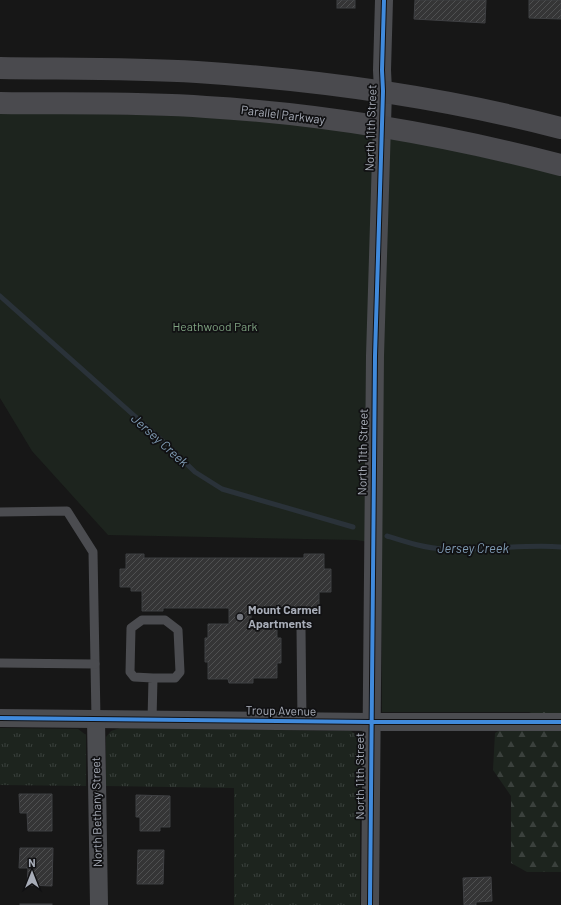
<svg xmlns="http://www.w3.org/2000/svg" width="561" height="905" viewBox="0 0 561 905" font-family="Barlow,sans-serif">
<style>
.grass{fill:url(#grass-tufts)}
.forest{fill:url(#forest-firs)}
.green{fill:#1d241e}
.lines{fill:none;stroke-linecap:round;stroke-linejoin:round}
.stream{stroke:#2a3239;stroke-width:5}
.building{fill:url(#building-hatch);stroke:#3f4043}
.service{stroke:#4b4c50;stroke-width:9}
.minor{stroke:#4b4c50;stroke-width:18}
.secondary{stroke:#4a4a4e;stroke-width:22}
.cycleway-casing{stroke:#111113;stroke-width:6}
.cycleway{stroke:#408adc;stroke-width:4}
.poi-dot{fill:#757880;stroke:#111113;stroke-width:1.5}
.labels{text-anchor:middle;stroke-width:3.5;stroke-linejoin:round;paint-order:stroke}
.street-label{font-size:12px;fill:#a8adb8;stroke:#111113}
.park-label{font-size:12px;fill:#7fa381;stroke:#111113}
.poi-label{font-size:12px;font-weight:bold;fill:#a8adb8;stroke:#111113;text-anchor:start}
.water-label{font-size:13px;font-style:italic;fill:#7f9bb3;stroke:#111113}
</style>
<defs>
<pattern id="grass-tufts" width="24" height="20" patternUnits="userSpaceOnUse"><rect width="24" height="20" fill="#1d241e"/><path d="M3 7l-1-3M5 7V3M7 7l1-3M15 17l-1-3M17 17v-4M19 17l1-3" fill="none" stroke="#3b413d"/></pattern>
<pattern id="forest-firs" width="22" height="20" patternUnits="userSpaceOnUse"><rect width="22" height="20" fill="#1d241e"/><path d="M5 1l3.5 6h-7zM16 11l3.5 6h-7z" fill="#3b413d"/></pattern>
<pattern id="building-hatch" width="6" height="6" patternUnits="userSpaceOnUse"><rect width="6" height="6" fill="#353536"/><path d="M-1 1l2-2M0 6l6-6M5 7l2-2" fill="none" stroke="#4f5051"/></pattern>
</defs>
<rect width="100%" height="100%" fill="#171717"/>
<g class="grass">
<polygon points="0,728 78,729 86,735 86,786 0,785"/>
<polygon points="120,728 351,731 358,736 360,744 360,905 234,905 234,788 106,786 106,737 111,731"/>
</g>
<polygon class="forest" points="531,712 561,712 561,872 527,872 511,863 511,796 493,770 495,733"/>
<polygon class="green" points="0,111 225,117 329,128 413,141 561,175 561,712 382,712 381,544 356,540 108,535 32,451 0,398"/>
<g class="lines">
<g class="stream">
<polyline points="0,296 166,444 195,472 222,489 353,527"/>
<path d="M387 536C406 542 424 548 444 549 483 551 522 544 561 547"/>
</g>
</g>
<g class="building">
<rect x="337" y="0" width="18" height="8"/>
<polygon points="415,0 486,0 485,23 414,19"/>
<polygon points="529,0 561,0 561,19 529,18"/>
<polygon points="126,554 144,554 144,558 304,558 304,554 324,554 324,569 331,569 331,592 319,592 319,611 296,611 296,607 251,607 251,622 277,622 277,638 281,638 281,663 277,663 277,678 253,678 253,683 229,683 228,679 208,679 208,662 205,662 205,638 208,638 208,624 229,624 229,608 163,608 163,611 142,611 142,591 131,591 131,587 120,587 120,569 126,569"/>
<polygon points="19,794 52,794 52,831 28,831 27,813 20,813"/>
<polygon points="136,795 170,796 170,827 160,827 160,831 140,831 140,817 136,817"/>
<polygon points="20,848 53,848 52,886 27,885 28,868 19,868"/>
<polygon points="138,850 164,850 163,884 137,884"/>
<polygon points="491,877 492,901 476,902 476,905 464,905 463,878"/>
<rect x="20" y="904" width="32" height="1"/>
</g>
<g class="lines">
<g class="service">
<polyline points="0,512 67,511 93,552 96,719"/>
<polyline points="301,628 302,722"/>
<polyline points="0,663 95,664"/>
<polyline points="152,720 153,678 134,677 130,672 131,628 142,620 165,620 178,630 180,672 175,678 153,678"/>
</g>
<g class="minor">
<polyline points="0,718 370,722 561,722"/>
<polyline points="96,719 99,905"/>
<polyline points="370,905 375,356 383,91 382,70 384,0"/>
</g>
<g class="secondary">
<path d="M0 68C65 69 131 68 197 72 319 80 442 97 561 128"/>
<path d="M0 103C69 104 138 102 206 107 326 114 445 135 561 165"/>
</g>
<defs>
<g id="cycleway">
<polyline points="0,718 370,722 561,722"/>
<polyline points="370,905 375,356 383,91 382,70 384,0"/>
</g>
</defs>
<use href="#cycleway" class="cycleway-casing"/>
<use href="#cycleway" class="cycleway"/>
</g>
<circle class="poi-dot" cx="240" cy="617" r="4"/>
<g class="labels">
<g class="street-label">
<text transform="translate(283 115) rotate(7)" y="4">Parallel Parkway</text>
<text transform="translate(371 128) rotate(-88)" y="4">North 11th Street</text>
<text transform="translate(363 452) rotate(-89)" y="4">North 11th Street</text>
<text transform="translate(281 711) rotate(1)" y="4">Troup Avenue</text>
<text transform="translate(360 776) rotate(-90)" y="4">North 11th Street</text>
<text transform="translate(97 812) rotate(-91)" y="4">North Bethany Street</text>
</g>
<g class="park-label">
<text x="215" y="331">Heathwood Park</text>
</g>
<g class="poi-label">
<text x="248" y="614">Mount Carmel<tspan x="248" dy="14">Apartments</tspan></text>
</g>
<g class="water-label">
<text transform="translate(160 440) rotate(42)" y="5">Jersey Creek</text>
<text x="473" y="553">Jersey Creek</text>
</g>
</g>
<g transform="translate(32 873)" stroke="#111113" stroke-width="3" paint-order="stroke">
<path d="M0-3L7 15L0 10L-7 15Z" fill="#a8adb8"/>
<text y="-6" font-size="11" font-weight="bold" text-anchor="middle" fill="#a8adb8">N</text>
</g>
</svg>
